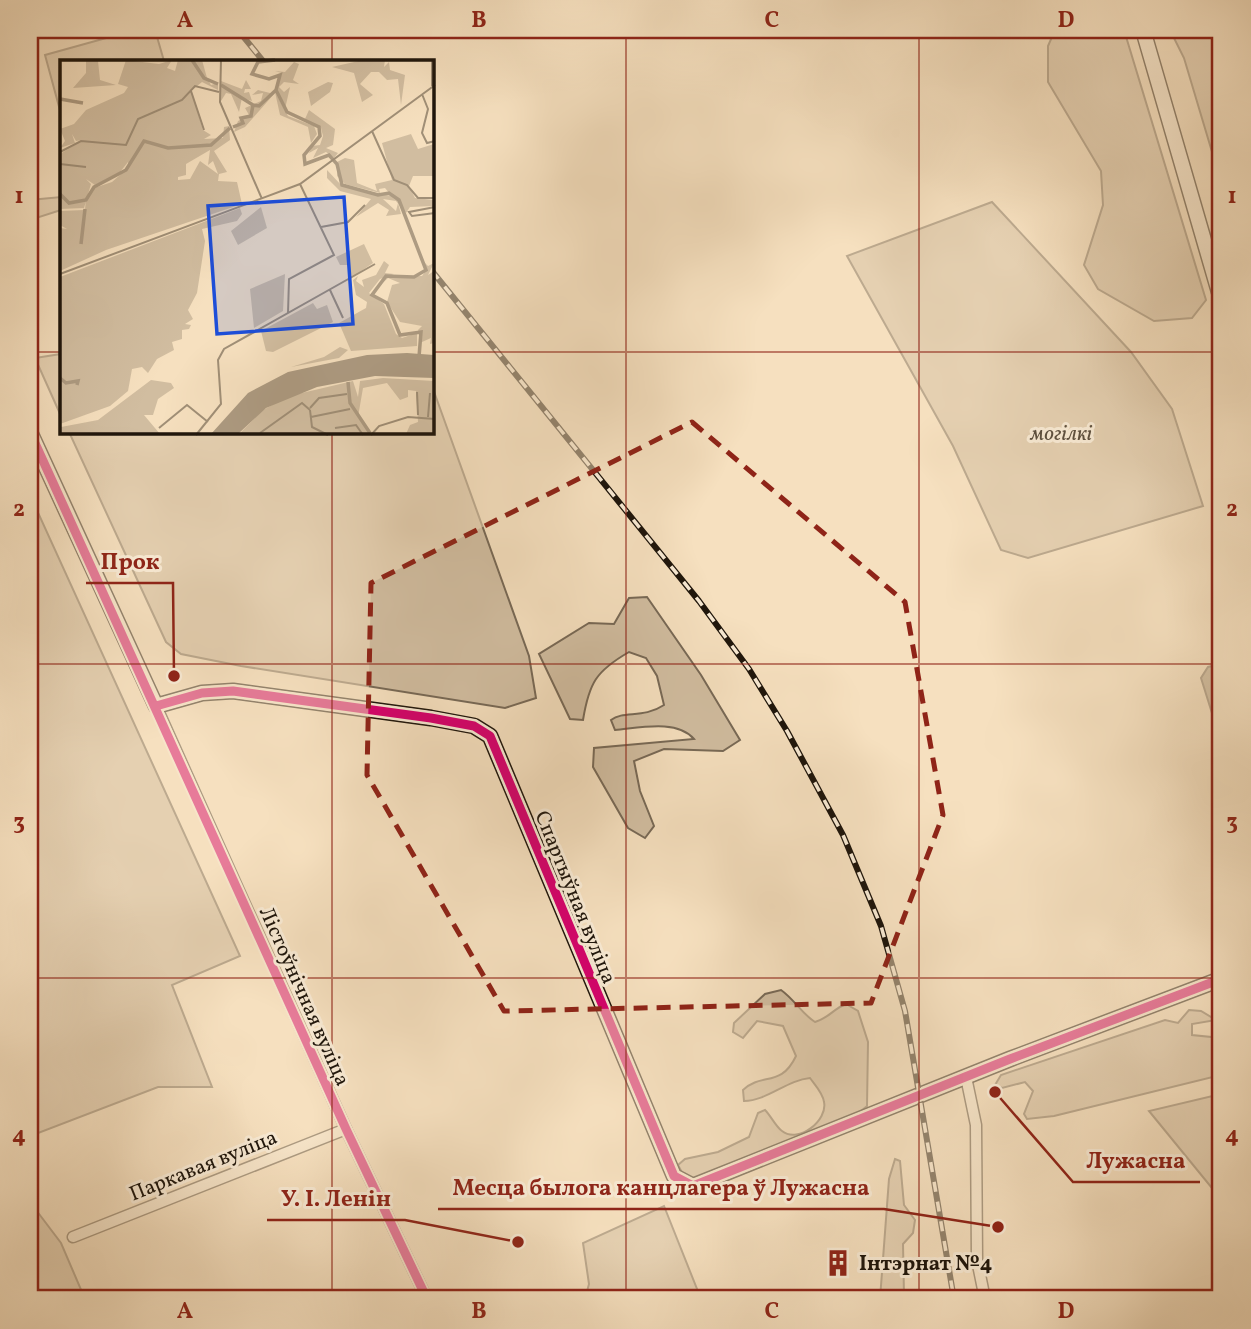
<svg xmlns="http://www.w3.org/2000/svg" width="1251" height="1329" viewBox="0 0 1251 1329" font-family="Vollkorn,serif">
<style>
.green{fill:#d1bda0;stroke:#786956;stroke-width:2}
.water{fill:#ad9b82;stroke:#746552;stroke-width:2}
.lines{fill:none;stroke-linecap:round;stroke-linejoin:round}
.street-casing{stroke:#544838;stroke-width:13}
.secondary-casing{stroke:#1e150b;stroke-width:17}
.street{stroke:#f9ebd5;stroke-width:10}
.secondary{stroke:#f9ebd5;stroke-width:14}
.rail-casing{stroke:#1e150b;stroke-width:6}
.rail{stroke:#f9ebd5;stroke-width:3.5;stroke-dasharray:10;stroke-linecap:butt}
.cycleway-casing{stroke:#f9ebd5;stroke-width:13}
.cycleway{stroke:#d6006c;stroke-width:9}
.marked{fill:none;stroke:#8f2418;stroke-width:5;stroke-dasharray:14 9;stroke-linejoin:round}
.grid{fill:none;stroke:#8f2418;stroke-width:2;stroke-opacity:0.55}
.labels{text-anchor:middle;stroke-width:6;stroke-linejoin:round;paint-order:stroke}
.park-label{font-size:21px;font-style:italic;fill:#5d503f;stroke:#f9ebd5}
.street-label{font-size:21px;fill:#1e150b;stroke:#f9ebd5}
.poi-label{font-size:21px;font-weight:bold;fill:#1e150b;stroke:#f9ebd5;text-anchor:start}
.inset-river{fill:none;stroke:#ad9b82;stroke-width:3.5}
.inset-road{fill:none;stroke:#a08f77;stroke-width:2}
.view{fill:#1d4ed8;fill-opacity:0.15;stroke:#1d4ed8;stroke-width:3.5}
.inset-edge{fill:none;stroke:#1e150b;stroke-width:3.5}
.leader{fill:none;stroke:#8f2418;stroke-width:2.5}
.callout-dot{fill:#8f2418;stroke:#f9ebd5;stroke-width:2.5}
.callout-label{font-size:23px;text-anchor:middle;font-weight:bold;fill:#8f2418;stroke:#f9ebd5;stroke-width:6;stroke-linejoin:round;paint-order:stroke}
.neatline{fill:none;stroke:#8f2418;stroke-width:2.5}
.grid-label{font-size:23px;text-anchor:middle;font-weight:bold;fill:#8f2418}
</style>
<rect width="100%" height="100%" fill="#f6e0bf"/>
<filter id="stains"><feTurbulence type="fractalNoise" baseFrequency=".00286" numOctaves="4"/><feColorMatrix values="0 0 0 0 .2 0 0 0 0 .09 0 0 0 0 .02 0 0 0 .5 -.17"/></filter>
<radialGradient id="worn" r=".72"><stop offset=".6" stop-color="#630" stop-opacity="0"/><stop offset="1" stop-color="#630" stop-opacity=".3"/></radialGradient>
<g class="green">
<polygon points="135,30 155,30 164,61 61,61 61,114 45,55"/>
<polygon points="1055,30 1124,30 1206,300 1192,318 1154,321 1098,289 1084,265 1103,205 1101,171 1048,82 1048,46"/>
<polygon points="1170,30 1221,30 1221,182 1184,58"/>
<polygon points="61,197 61,210 30,220 30,200"/>
<polygon points="992,202 1131,352 1172,409 1203,506 1028,558 1001,550 953,446 847,256"/>
<polygon points="61,354 61,416 35,358"/>
<polygon points="432,386 529,656 536,698 505,708 241,666 181,654 166,642 69,432 432,432"/>
<polygon points="30,495 240,956 172,985 212,1087 158,1087 33,1135 30,1128"/>
<path d="M647 597 701 675 740 740 723 751 664 749 634 761 640 791 654 826 645 838 628 828 593 767 594 748 694 739C677 719 639 728 615 730L611 720C624 710 643 719 664 705L657 676 646 658 629 652C596 671 589 683 583 720L570 719 539 654 589 623 614 624 629 598Z"/>
<path d="M781 990C795 1000 801 1013 815 1022 829 1018 833 1009 846 1004L858 1011 868 1042 867 1106 854 1117 696 1179 685 1178 678 1165 685 1159 718 1152 749 1137 758 1113 765 1110C771 1116 776 1127 782 1131 799 1144 828 1120 824 1102 823 1093 815 1085 810 1078 787 1080 767 1101 744 1101L743 1090C762 1072 781 1088 796 1056L783 1026 757 1021 743 1038 733 1032 734 1023 765 994Z"/>
<polygon points="1189,1010 1201,1011 1216,1020 1192,1024 1192,1035 1221,1038 1221,1075 1054,1116 1027,1119 1024,1114 1033,1091 1025,1082 1002,1088 995,1085 1001,1075 1165,1020 1178,1023"/>
<polygon points="1221,1094 1221,1191 1216,1193 1149,1111"/>
<polygon points="895,1159 900,1161 904,1205 915,1220 913,1233 903,1244 904,1295 900,1299 880,1299 889,1179"/>
<polygon points="30,1202 61,1243 85,1299 30,1299"/>
<polygon points="664,1206 701,1299 585,1299 589,1284 583,1243"/>
</g>
<polygon class="water" points="1221,664 1221,742 1201,678 1208,667"/>
<g class="lines">
<defs>
<g id="street">
<polyline points="156,706 346,1129 427,1299"/>
<polyline points="966,1077 976,1125 977,1260 985,1299"/>
<polyline points="73,1237 346,1129"/>
</g>
<g id="secondary">
<polyline points="1143,30 1221,299"/>
<polyline points="30,432 156,706 202,693 233,691 431,718 474,726 490,736 674,1176 693,1186 1010,1059 1221,979"/>
</g>
</defs>
<use href="#street" class="street-casing"/>
<use href="#secondary" class="secondary-casing"/>
<use href="#street" class="street"/>
<use href="#secondary" class="secondary"/>
<defs>
<g id="rail">
<polyline points="238,30 263,61"/>
<polyline points="432,271 699,601 749,669 787,731 843,835 881,926 905,1011 954,1299"/>
</g>
</defs>
<use href="#rail" class="rail-casing"/>
<use href="#rail" class="rail"/>
<defs>
<g id="cycleway">
<polyline points="30,432 346,1129 427,1299"/>
<polyline points="156,706 202,693 233,691 431,718 474,726 490,736 674,1176 693,1186 1010,1059 1221,979"/>
</g>
</defs>
<use href="#cycleway" class="cycleway-casing"/>
<use href="#cycleway" class="cycleway"/>
</g>
<path d="M0 0H1251V1329H0ZM692 422 905 602 943 815 871 1003 504 1011 367 775 371 583Z" fill="#f6e0bf" fill-opacity=".55" fill-rule="evenodd"/>
<path class="marked" d="M692 422 905 602 943 815 871 1003 504 1011 367 775 371 583Z"/>
<path class="grid" d="M332 30V61M626 30V1299M919 30V1299M30 352H61M432 352H1221M332 432V1299M30 664H1221M30 978H1221"/>
<defs>
<symbol id="building-bare" viewBox="-9 -9 18 18"><path d="M-4-6H4V6H1V3H-1V6H-4ZM-2.5-4.3h1.7v1.8h-1.7ZM.8-4.3h1.7v1.8H.8ZM-2.5-1h1.7V.8h-1.7ZM.8-1h1.7V.8H.8Z" fill="#8f2418" stroke="#f9ebd5" stroke-width="2.5" paint-order="stroke"/></symbol>
</defs>
<g fill-rule="evenodd">
<use href="#building-bare" x="819" y="1244" width="38" height="38"/>
</g>
<g class="labels">
<g class="park-label">
<text x="1061" y="440">могілкі</text>
</g>
<g class="street-label">
<text transform="translate(576 897) rotate(68)" y="7">Спартыўная вуліца</text>
<text transform="translate(305 996) rotate(66)" y="7">Лістоўнічная вуліца</text>
<text transform="translate(203 1165) rotate(-22)" y="7">Паркавая вуліца</text>
</g>
<g class="poi-label">
<text x="859" y="1270">Інтэрнат №4</text>
</g>
</g>
<g transform="translate(60 60)">
<rect width="374" height="374" fill="#f6e0bf"/>
<path d="M26 0 38 1 40 20 56 25 13 28 26 13ZM66 0 99 4 112 0 107 8 115 11 118 0H142L147 18 151 25 158 23V30L142 22 131 31 143 70 151 75 144 79 163 78 164 67 169 66 170 80 154 91 167 112 159 114 158 121 177 122 182 144 46 190 0 211V168L7 169 0 165V151L24 150 23 168 26 140 34 128 52 122 68 108V102L60 112 35 125 26 119 31 124 24 148 0 149V94L23 80 16 81 12 74 15 83 0 88 5 81 0 69 14 64 26 50 64 33 68 27 58 24ZM150 90 148 105 153 101 158 114 140 101 130 119 118 120V117L126 115V104ZM303 0H325L324 7 329 2 330 10 345 15 341 45 338 19 327 20 319 12H311L300 24 313 35 302 42 294 13 272 7ZM234 2 239 4 233 20 239 24 224 22 219 27 224 32 230 27 225 49 217 29 222 13 215 11 225 12ZM186 20 191 29H185L184 33 189 32 192 41 182 38 179 52 171 34 166 33 161 41V21L182 29ZM268 22 273 23 270 32 251 46 248 32ZM198 30 214 34 185 67 174 72 178 61 189 55 185 48 201 41 203 33 192 35ZM215 32 228 56 254 66 257 74 251 83 248 67 220 55ZM249 50 275 69 273 85 266 88 278 93 274 98 266 92 253 98 258 88 249 93 252 86 260 85 263 76 261 68 245 59ZM351 74 358 89 374 84V116H353L349 126 355 138 374 140V146L350 147 346 153 325 128 319 129 320 133 312 131 285 124 277 116V102L285 98 294 100 297 123 317 131 315 124 332 120 322 83ZM267 110 282 126 332 136 336 141 323 139 336 151 338 143 341 154 326 156 329 150 318 143 296 157 311 139 280 131 267 118ZM201 147 207 168 178 185 171 171ZM180 148 182 154 177 161 142 169 145 181 137 233 128 250 133 259 125 264 131 265 129 269 122 270V279L112 282 114 290 97 299 88 313 82 307 72 309 68 331 50 346 0 364V217ZM304 184 313 203 288 220V205H280L276 197ZM324 201 329 205 325 213 334 214 320 219 309 233 324 244 336 274 342 278 357 273V286L291 291 279 263 306 248 307 242 296 235 293 220 298 216 296 221 304 227 302 220 316 215ZM364 202 368 206 374 203 368 215 374 211V283L370 284 371 278 362 282 358 270 362 266 340 262 327 242 332 225 340 223 328 218 315 230 327 217 362 216 367 209ZM225 214 223 251 194 268 190 229ZM253 243 257 249 267 245 273 262 213 292 206 291 201 271ZM280 287 288 290 279 298 231 307 264 297ZM323 318 374 321V374H346L350 365 358 362 356 331 348 330V337L340 340 327 323 303 328 298 357 310 374 178 375 203 350 229 336 293 321 298 337 300 321ZM91 320 111 323 114 328 98 339 93 355H84L100 374H0L1 367 38 360Z" fill="#d1bda0" fill-rule="evenodd"/>
<path d="M347 293 374 295V318L315 316 257 327 206 348 178 374H151L188 333 228 312 307 295Z" fill="#ad9b82"/>
<path class="inset-river" d="M132 0 144 18 158 24M215 0 198 2 192 14 209 19 220 15 216 30 227 52 259 67 260 76 244 95 245 104 269 95 277 104 282 125 318 135 329 133 339 140 366 210 354 217 326 216 312 235 327 243 340 275 361 272 359 297M161 25 193 45M0 39 23 43M173 67 183 63 181 58 191 56 193 45 199 46 216 30M0 134 9 143 26 140 34 127 66 110 84 81 108 88 151 85 170 68M21 184 25 149M0 318 6 323 18 321 17 325M288 322 290 343 310 373"/>
<path class="inset-road" d="M161 0 160 42 202 139M372 26V0M131 31 144 70M362 34 368 49 362 73 367 83 375 81M312 71 334 120 347 125 358 138H375M0 92 21 81 66 85 78 59 122 40 135 26 159 32M0 104 26 107M375 147 349 152 352 156 375 153M261 167 288 162 305 145M0 214 240 124 375 25M270 230 283 258M228 253 229 219 274 195 240 124M357 332 358 355M250 348 259 338 287 334M250 350 252 367 268 375M251 357 290 349M368 357 370 333M99 368 127 345 148 362M275 368 296 365 303 375M200 373 242 343 250 350M136 375 161 344 158 300 164 289 315 204M311 375 319 366 348 357 375 359"/>
<path class="view" d="M284 137 293 264 157 274 148 146Z"/>
<rect width="374" height="374" class="inset-edge"/>
</g>
<path class="leader" d="M174 676L173 583H86M995 1092L1073 1182H1200M998 1227L884 1209H438M518 1242L405 1220H267"/>
<g class="callout-dot">
<circle cx="174" cy="676" r="7"/>
<circle cx="995" cy="1092" r="7"/>
<circle cx="998" cy="1227" r="7"/>
<circle cx="518" cy="1242" r="7"/>
</g>
<g class="callout-label">
<text x="130" y="569">Прок</text>
<text x="1136" y="1168">Лужасна</text>
<text x="661" y="1195">Месца былога канцлагера ў Лужасна</text>
<text x="336" y="1206">У. І. Ленін</text>
</g>
<rect width="1251" height="1329" fill="none" stroke="#f6e0bf" stroke-width="77"/>
<rect x="38" y="38" width="1174" height="1252" class="neatline"/>
<g class="grid-label">
<text x="185" y="27">A</text>
<text x="479" y="27">B</text>
<text x="772" y="27">C</text>
<text x="1066" y="27">D</text>
<text x="19" y="203">1</text>
<text x="1232" y="203">1</text>
<text x="19" y="516">2</text>
<text x="1232" y="516">2</text>
<text x="19" y="829">3</text>
<text x="1232" y="829">3</text>
<text x="19" y="1142">4</text>
<text x="1232" y="1142">4</text>
<text x="185" y="1318">A</text>
<text x="479" y="1318">B</text>
<text x="772" y="1318">C</text>
<text x="1066" y="1318">D</text>
</g>
<rect width="100%" height="100%" filter="url(#stains)"/>
<rect width="100%" height="100%" fill="url(#worn)"/>
</svg>
